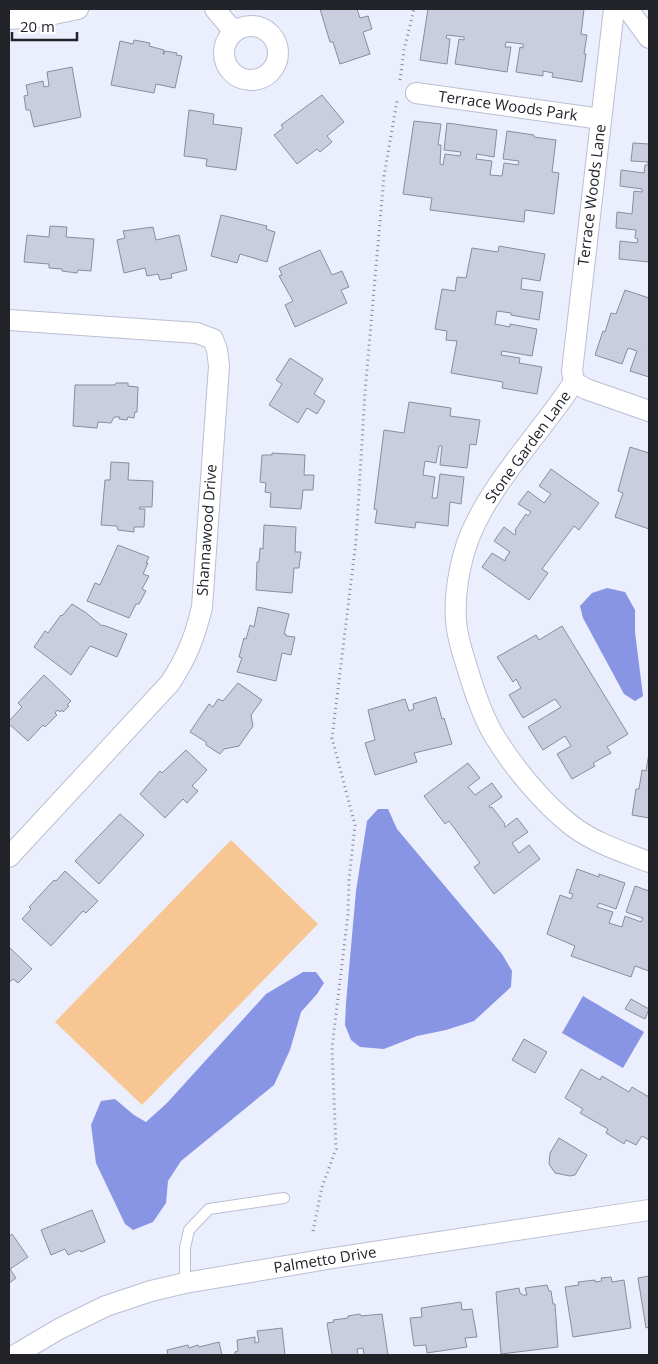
<svg xmlns="http://www.w3.org/2000/svg" width="658" height="1364" viewBox="0 0 658 1364" font-family="'Open Sans',sans-serif">
<style>
.green{fill:#f8c692}
.water{fill:#8895e5}
.building{fill:#c9cddf;stroke:#898d9e}
.lines{fill:none;stroke-linecap:round;stroke-linejoin:round}
.lane-casing{stroke:#bbbfd1;stroke-width:12}
.street-casing{stroke:#bbbfd1;stroke-width:22}
.path{stroke:#858892;stroke-width:3;stroke-dasharray:1 4;stroke-linecap:butt}
.lane{stroke:#fff;stroke-width:10}
.street{stroke:#fff;stroke-width:20}
.labels{text-anchor:middle;stroke-width:4.5;stroke-linejoin:round;paint-order:stroke}
.street-label{font-size:15px;fill:#212329;stroke:#fff}
</style>
<rect width="100%" height="100%" fill="#eaeefd"/>
<polygon class="green" points="231,840 318,924 142,1105 55,1022"/>
<g class="water">
<polygon points="607,588 625,592 635,610 635,632 643,696 635,701 624,694 583,618 580,606 592,593"/>
<polygon points="378,809 388,809 397,829 502,954 512,971 511,987 474,1021 446,1030 417,1036 384,1049 360,1047 351,1040 345,1025 346,1003 356,891 367,821"/>
<polygon points="303,972 316,972 324,983 317,994 301,1012 290,1050 274,1085 181,1161 168,1181 166,1203 153,1222 133,1230 125,1224 96,1163 91,1125 101,1101 115,1099 134,1115 146,1122 167,1103 266,994"/>
<polygon points="583,996 644,1032 623,1068 562,1033"/>
</g>
<g class="building">
<polygon points="320,9 357,9 360,18 368,16 372,29 363,32 370,54 340,64 333,42 330,42"/>
<polygon points="428,9 584,9 581,34 587,35 584,54 586,54 582,82 552,77 553,73 543,71 543,76 516,72 520,47 523,48 523,44 506,42 505,47 511,47 507,72 455,64 459,39 464,40 464,37 447,35 446,38 450,39 447,64 420,60"/>
<polygon points="134,40 150,43 149,46 164,50 163,54 164,54 165,51 177,53 176,55 182,56 175,88 156,84 154,93 111,85 120,41 133,44"/>
<polygon points="72,67 81,117 34,127 30,110 26,110 24,96 28,95 26,85 43,81 44,87 49,86 47,72"/>
<polygon points="322,95 344,122 327,136 332,142 320,152 317,149 297,164 274,135 283,128 281,125"/>
<polygon points="189,110 214,114 213,124 242,128 236,170 206,166 207,159 184,156"/>
<polygon points="414,121 441,124 438,145 441,145 440,164 443,165 445,154 460,156 461,152 444,150 447,123 497,130 494,157 477,154 476,159 492,161 490,175 502,176 504,163 518,165 519,161 503,159 507,131 534,135 534,137 556,140 552,172 559,173 554,214 525,210 524,222 430,210 432,198 403,194"/>
<polygon points="633,143 649,144 649,262 619,259 620,241 637,243 638,239 635,238 636,230 616,228 617,212 632,214 634,191 642,192 642,189 620,186 621,170 644,173 645,165 648,165 648,162 631,161"/>
<polygon points="221,215 267,226 266,229 275,232 267,262 240,254 237,263 211,256"/>
<polygon points="50,226 67,227 66,237 94,239 91,271 78,270 77,273 62,271 62,269 49,268 49,264 24,262 27,235 49,237"/>
<polygon points="153,227 156,240 179,235 187,270 171,274 172,278 160,280 158,274 147,276 145,268 124,273 117,240 125,238 123,231"/>
<polygon points="499,246 545,254 540,281 522,278 521,289 543,292 539,320 511,315 511,313 497,311 495,324 510,327 510,324 537,329 532,356 502,351 501,355 520,358 519,363 542,367 537,394 502,388 503,382 451,373 457,341 446,340 447,331 435,329 442,289 455,291 457,277 466,278 472,248 498,252"/>
<polygon points="320,250 332,275 342,271 349,287 341,290 347,303 295,327 285,305 293,301 279,276 282,275 279,268"/>
<polygon points="625,290 649,298 649,345 648,348 649,348 649,377 630,371 637,351 628,348 622,364 595,355 603,331 605,332 611,313 616,314"/>
<polygon points="290,358 323,379 314,394 325,401 317,414 307,408 298,423 269,405 282,384 276,380"/>
<polygon points="116,383 128,383 128,386 138,387 137,412 135,412 134,418 128,417 127,420 119,419 120,417 114,417 111,423 98,422 97,428 73,426 75,385 115,385"/>
<polygon points="409,402 451,408 450,416 480,420 476,445 470,444 467,468 440,465 442,446 439,446 436,463 425,461 423,475 435,477 432,498 437,498 440,474 464,477 461,504 450,502 448,526 416,522 415,528 375,523 377,510 374,509 384,430 404,433"/>
<polygon points="630,447 649,453 649,529 615,517 623,493 618,491"/>
<polygon points="272,453 305,455 304,475 314,475 313,490 303,490 301,509 270,507 271,493 265,492 266,483 260,482 262,455 272,455"/>
<polygon points="111,462 129,463 128,480 153,481 152,507 140,507 139,509 145,509 144,527 134,527 134,532 118,530 117,526 101,525 105,480 110,480"/>
<polygon points="551,469 599,503 579,530 574,526 542,569 548,573 529,600 482,567 492,553 505,561 506,560 505,559 510,552 494,541 504,527 515,535 516,533 515,530 526,514 528,516 531,512 518,504 528,491 544,503 551,494 539,486"/>
<polygon points="264,525 296,527 295,552 301,552 299,568 294,568 292,593 256,590 257,562 259,562 260,548 263,549"/>
<polygon points="118,545 149,557 146,563 148,563 143,574 149,576 142,589 146,591 139,604 136,604 129,618 87,601 95,583 100,585"/>
<polygon points="72,604 85,612 102,626 103,625 127,634 117,657 90,646 71,675 34,647 45,631 48,633 61,615 62,616"/>
<polygon points="258,607 289,614 284,634 286,634 286,636 295,637 291,655 282,653 276,681 237,672 242,658 239,657 244,638 246,639 250,625 254,627"/>
<polygon points="562,626 628,734 607,747 611,753 593,763 595,766 572,779 557,754 571,746 565,736 543,750 528,727 561,707 555,699 523,718 509,695 521,688 516,679 513,682 497,657 536,635 539,640"/>
<polygon points="44,675 71,701 67,705 69,706 63,712 62,710 60,712 57,710 55,713 57,715 45,727 43,725 28,741 9,724 9,721 22,707 18,703"/>
<polygon points="238,683 262,700 251,715 253,726 239,746 224,749 220,754 206,745 206,742 190,732 209,704 213,707 218,699 223,701"/>
<polygon points="436,697 442,719 444,718 452,744 414,753 417,762 375,775 365,743 375,740 368,710 405,699 409,711 414,709 413,704"/>
<polygon points="186,750 207,770 192,786 198,791 187,803 183,799 165,818 140,794 160,771 162,773"/>
<polygon points="649,753 649,818 632,815 636,789 639,789 642,770 646,771"/>
<polygon points="468,763 480,778 468,787 475,795 492,783 502,797 489,806 490,808 492,807 505,824 504,825 505,827 517,818 528,832 512,843 519,853 529,845 540,859 494,894 474,867 480,863 449,821 445,824 424,796"/>
<polygon points="120,814 144,835 99,884 75,861"/>
<polygon points="577,869 599,877 599,874 625,883 616,909 599,903 597,907 613,912 609,923 622,927 625,916 641,922 643,918 626,912 635,886 649,891 649,971 635,966 631,977 571,956 575,946 547,934 560,895 571,899 573,894 569,893"/>
<polygon points="65,871 98,901 86,913 83,911 51,946 22,919 31,909 29,907 54,880 56,881"/>
<polygon points="9,947 32,969 18,983 13,979 9,983"/>
<polygon points="631,999 649,1009 645,1019 625,1009"/>
<polygon points="524,1039 547,1052 535,1073 512,1060"/>
<polygon points="581,1069 600,1080 602,1076 629,1092 632,1087 649,1097 649,1140 642,1136 636,1145 626,1140 624,1144 606,1133 608,1129 580,1113 583,1109 565,1098"/>
<polygon points="559,1138 587,1155 575,1175 570,1176 555,1173 549,1164 550,1153"/>
<polygon points="92,1210 105,1242 81,1252 80,1250 68,1255 65,1249 51,1255 41,1230"/>
<polygon points="12,1234 28,1257 10,1269 16,1278 9,1283 9,1237"/>
<polygon points="649,1276 649,1327 646,1328 638,1278"/>
<polygon points="611,1277 612,1282 624,1280 631,1328 573,1337 565,1287 579,1285 578,1282 595,1280 595,1282 602,1281 601,1278"/>
<polygon points="547,1285 549,1291 551,1291 553,1304 555,1304 558,1347 501,1354 496,1292 519,1288 520,1293 523,1295 527,1295 525,1288"/>
<polygon points="461,1302 462,1310 472,1309 477,1337 465,1338 467,1347 427,1353 426,1345 414,1346 410,1318 422,1317 421,1308"/>
<polygon points="360,1314 361,1316 382,1314 388,1355 364,1355 363,1348 357,1349 358,1355 332,1355 327,1323 334,1322 333,1320 348,1318 348,1316"/>
<polygon points="282,1328 285,1355 235,1355 235,1352 238,1351 237,1340 255,1337 255,1343 259,1342 257,1331"/>
<polygon points="219,1342 222,1355 168,1355 167,1350 188,1345 189,1348 198,1345 199,1347"/>
</g>
<g class="lines">
<defs>
<polyline id="lane" points="185,1283 185,1248 189,1230 209,1209 284,1198"/>
<g id="street">
<polyline points="215,9 234,32"/>
<polyline points="628,9 649,38"/>
<polyline points="9,19 39,17 78,9"/>
<circle cx="251" cy="53" r="27"/>
<polyline points="416,93 601,119"/>
<path d="M9 320 197 333 213 339 217 350 219 366 202 607C195 637 187 657 170 683L9 857"/>
<path d="M574 382C541 433 491 482 469 538 460 562 454 594 456 620 457 636 462 652 467 667 474 691 482 716 495 737 514 768 543 803 571 825 594 843 623 852 649 862"/>
<polyline points="574,382 572,371 614,9"/>
<polyline points="574,382 586,389 649,411"/>
<polyline points="15,1355 59,1329 106,1306 151,1291 185,1283 327,1259 649,1210"/>
</g>
</defs>
<use href="#lane" class="lane-casing"/>
<use href="#street" class="street-casing"/>
<g class="path">
<polyline points="400,80 404,50 414,9"/>
<polyline points="313,1231 322,1187 336,1149 332,1048 348,914 349,880 355,825 332,738 356,541 365,392 384,176 397,101"/>
</g>
<use href="#lane" class="lane"/>
<use href="#street" class="street"/>
</g>
<g class="labels">
<g class="street-label">
<text transform="translate(508 106) rotate(8)" y="5">Terrace Woods Park</text>
<text transform="translate(592 195) rotate(-83)" y="5">Terrace Woods Lane</text>
<text transform="translate(528 447) rotate(-54)" y="5">Stone Garden Lane</text>
<text transform="translate(207 530) rotate(-86)" y="5">Shannawood Drive</text>
<text transform="translate(325 1260) rotate(-9)" y="5">Palmetto Drive</text>
</g>
</g>
<rect width="658" height="1364" fill="none" stroke="#212329" stroke-width="20"/>
<path d="M12 32v8h65v-8" fill="none" stroke="#212329" stroke-width="2.5"/>
<text x="20" y="32" font-size="15" fill="#212329" stroke="#ffffff" stroke-width="4" paint-order="stroke">20 m</text>
</svg>
